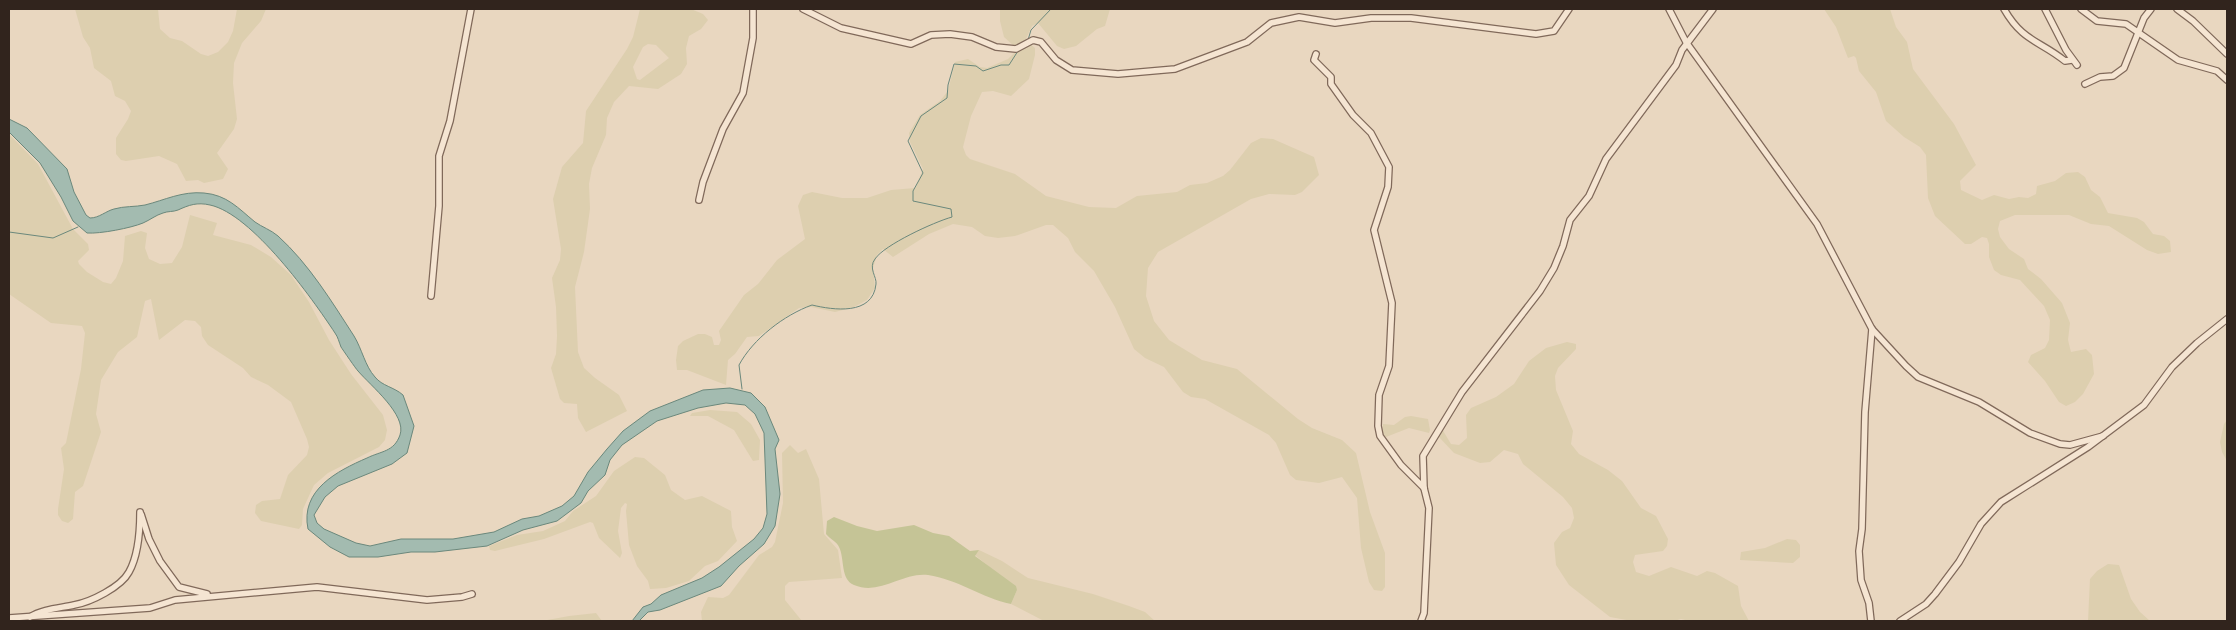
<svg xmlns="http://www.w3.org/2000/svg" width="2236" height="630" viewBox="0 0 2236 630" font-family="'Libre Baskerville',serif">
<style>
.farmland{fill:#ddcfaf;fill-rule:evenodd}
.green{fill:#c5c496}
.water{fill:#a3bbb0;stroke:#6b887c}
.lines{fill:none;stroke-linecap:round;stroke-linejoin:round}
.stream{stroke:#6b887c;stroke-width:1}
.minor-casing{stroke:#80695a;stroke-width:8}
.minor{stroke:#f5e5d2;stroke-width:5.5}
</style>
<rect width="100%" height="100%" fill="#e9d7c0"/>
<g class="farmland">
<polygon points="75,9 158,9 160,29 170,38 182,41 201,54 208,56 218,52 228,42 233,31 237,9 266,9 261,21 242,43 234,63 233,83 237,119 234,129 217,153 228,169 223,179 204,183 198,180 186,181 177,164 159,156 126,161 121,160 116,154 116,138 128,119 131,111 125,101 115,96 111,81 94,68 90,48 83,37"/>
<path d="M640 9H691L703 14 708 20 701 29 689 36 686 48 687 64 681 74 658 89 629 86 614 102 607 118 606 135 592 168 589 184 590 209 584 252 575 287 578 352 584 368 595 378 619 395 627 411 586 432 578 418 577 404 564 403 560 399 551 368 556 354 557 336 556 307 552 278 560 260 561 249 553 199 562 167 583 143 586 111 627 49 633 37ZM648 44 656 45 669 58 640 80 637 79 633 67 643 47Z"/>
<polygon points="1000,9 1110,9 1105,26 1097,29 1076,46 1064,49 1057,46 1038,23 1032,26 1025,41 1015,47 1004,37 1000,21"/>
<polygon points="1824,9 1890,9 1896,27 1907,42 1913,69 1954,124 1976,165 1960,181 1961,190 1982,200 1994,195 2009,199 2019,197 2028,198 2036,194 2037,186 2055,181 2066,173 2078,172 2085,177 2091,190 2100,197 2108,213 2137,218 2144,222 2153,234 2164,236 2170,241 2171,252 2158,254 2147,250 2109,226 2091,224 2069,215 2015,215 2000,221 1998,229 2000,237 2009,249 2024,259 2028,269 2041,279 2062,303 2070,323 2068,340 2071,352 2086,349 2092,355 2094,374 2083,394 2075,402 2066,406 2059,402 2045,381 2028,362 2031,355 2045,348 2049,340 2050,320 2044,306 2020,280 2001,275 1994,270 1989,257 1989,244 1987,238 1982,237 1971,244 1965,244 1935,216 1928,198 1926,155 1920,147 1904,137 1886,121 1876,92 1859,71 1856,58 1854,56 1848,58 1836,27"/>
<polygon points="1030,44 1035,48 1035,55 1029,79 1011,96 993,91 982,92 971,116 963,147 966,155 970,159 1015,174 1046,196 1089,207 1116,208 1137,196 1177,192 1190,185 1207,183 1223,176 1230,170 1251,143 1261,138 1273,139 1314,157 1319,175 1302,192 1295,195 1269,194 1251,199 1158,252 1148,268 1146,296 1154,321 1169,340 1202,360 1237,369 1298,419 1312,428 1342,440 1356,453 1370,512 1385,553 1385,587 1382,591 1374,590 1369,582 1361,548 1357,498 1342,477 1319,483 1296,480 1290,475 1276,443 1269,435 1205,399 1191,397 1183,392 1164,367 1145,358 1134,349 1115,307 1094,271 1075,252 1068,238 1053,225 1046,225 1015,236 998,238 985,236 972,227 953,224 929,234 893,257 883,249 877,255 873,268 875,288 867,300 854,307 835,312 811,307 799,308 759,336 747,337 735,354 728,360 726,385 687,370 677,370 676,360 678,346 683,341 698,334 705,334 712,337 714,345 719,345 721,340 719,331 744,295 758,284 777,260 805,239 798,206 803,195 812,192 842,198 867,198 891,190 915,188 923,169 910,142 909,133 920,115 940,101 948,91 955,62 968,59 980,67 987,68 1008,59 1016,51"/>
<polygon points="9,134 38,164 73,229 88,244 89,250 78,261 79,264 87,272 103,282 111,284 116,278 123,261 125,236 141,231 147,233 145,248 149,259 160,264 172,263 182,247 190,215 217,223 213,235 251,245 271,257 291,275 309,302 329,340 351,374 383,415 387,430 385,440 379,447 328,473 314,485 303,509 302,525 299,529 261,521 255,513 256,505 262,501 280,499 288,475 307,455 309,447 307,439 291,402 268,385 251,377 243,368 208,345 202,336 201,327 195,321 185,320 159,340 151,299 145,301 137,337 118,352 101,380 96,414 101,432 83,486 75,492 73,519 68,523 62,521 58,515 58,509 64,469 61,448 66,443 81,369 85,333 82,326 51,323 9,294"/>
<polygon points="1567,342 1576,344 1576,349 1558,368 1555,376 1556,390 1573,431 1571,444 1579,454 1608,470 1622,481 1641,508 1656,516 1668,539 1667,546 1663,551 1635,555 1633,562 1636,572 1649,576 1671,567 1697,576 1707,571 1715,573 1738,586 1741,606 1749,621 1689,621 1681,619 1674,621 1632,621 1610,617 1569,585 1556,565 1554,543 1562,532 1570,528 1574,518 1572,508 1563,497 1523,464 1518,454 1504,450 1490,462 1480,463 1454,453 1438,436 1442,429 1451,444 1459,445 1467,438 1466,415 1471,408 1496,397 1514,384 1529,361 1546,348"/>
<polygon points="710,410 737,412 751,424 760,440 759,460 753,461 734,430 708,416 690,416 692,413"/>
<polygon points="1411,416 1428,419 1430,430 1429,433 1409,428 1386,437 1382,434 1383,424 1394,425 1405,417"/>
<polygon points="2227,420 2227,461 2222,452 2220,442 2224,424"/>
<polygon points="790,445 798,453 806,449 819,479 824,534 838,550 842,578 789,582 785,586 785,600 802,621 702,621 701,612 708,597 723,598 729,595 759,555 772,547 775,542 783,503 782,453"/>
<polygon points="635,457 644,458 665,475 671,490 685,500 702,496 731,511 732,527 737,541 718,561 705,566 689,581 666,588 650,589 648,581 637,566 629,545 626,511 627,504 625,503 621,508 618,531 622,553 620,558 599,538 593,523 590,522 544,539 495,551 490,550 489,546 517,535 543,531 565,521 573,511 596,496 614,471"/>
<polygon points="1787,539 1796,540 1800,545 1800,557 1793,563 1740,560 1741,552 1765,548"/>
<polygon points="979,550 1002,561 1028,578 1093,594 1129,606 1145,612 1155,621 1044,621 1011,604 1017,590 975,555"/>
<polygon points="2108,564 2119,565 2131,599 2140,612 2150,621 2088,621 2090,579 2097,571"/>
<polygon points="596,613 602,621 542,621 569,616"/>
</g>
<path class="green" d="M834 517 857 526 877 531 914 525 933 533 949 536 970 551 979 550 975 556 1016 586 1017 590 1011 604C982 598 957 579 928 575 902 572 880 596 854 585 840 579 845 559 839 547 837 542 830 539 826 534L827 521Z"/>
<path class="water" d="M9 119 27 128 67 169 74 192 86 215 90 218C99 218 106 211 114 209 124 206 135 207 145 205 165 200 182 191 204 193 227 195 238 208 255 222 262 227 271 230 278 236 309 264 332 302 354 336 362 349 365 366 375 377 382 386 394 387 403 395L414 426 407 453 392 464 338 486 325 497 314 515 317 523 324 529 356 543 370 546 401 539H453L494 532 522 519 539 516 562 506 574 496 588 472 607 449 623 431 650 411 703 390 730 388 751 393 765 407 779 440 775 449 780 494 775 526 764 544 739 566 721 586 660 610 648 612 639 621H632L643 607 651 604 661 595 702 578 719 567 754 539 763 528 767 514 764 433 755 414 745 405 726 403 698 408 657 421 622 445 610 460 605 475 588 491 581 503 557 521 523 530 487 546 435 552H411L378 557H349L330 547 308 529C300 490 337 471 367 458 381 451 394 452 400 435 407 415 371 386 358 371 356 369 343 350 341 347 339 342 338 337 335 333 312 298 252 214 210 205 197 202 189 205 178 210 173 212 168 211 163 213 156 215 150 220 143 223 131 228 100 234 87 233L73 221 61 197 40 163 9 132Z"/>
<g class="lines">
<g class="stream">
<polyline points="1028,40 1031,30 1051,9"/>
<polyline points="9,232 53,238 78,227"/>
<path d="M742 389 739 365C753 339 784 315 812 305 833 310 873 316 876 284 877 277 868 268 875 259 884 245 934 222 952 217L951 209 913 201V191L923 173 908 141 921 116 947 98 948 85 954 64 976 66 983 71 1001 65H1009L1018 51"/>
</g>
<defs>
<g id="minor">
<polyline points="803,9 841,28 911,44 931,35 950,34 972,37 996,47 1016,49 1033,40 1041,42 1056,60 1072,70 1118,74 1175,69 1247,42 1271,23 1299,17 1335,23 1371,18 1411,18 1536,34 1554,31 1569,9"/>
<polyline points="1669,9 1686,42 1817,224 1872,329 1906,366 1918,377 1979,402 2030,433 2060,444 2070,445 2103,436"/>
<path d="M2004 9C2023 42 2039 40 2065 61L2072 60"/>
<polyline points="2045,9 2066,50 2077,65"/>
<polyline points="2081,9 2097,21 2126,24 2178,60 2217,71 2227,80"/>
<polyline points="2177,9 2193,21 2227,54"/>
<polyline points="1316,54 1314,60 1331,77 1331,84 1353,115 1371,133 1389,167 1388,187 1374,230 1392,303 1389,366 1379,395 1378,426 1380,436 1401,465 1424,488"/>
<polyline points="2085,84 2100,77 2113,76 2124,68 2144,18 2151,9"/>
<polyline points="699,200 703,182 723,129 743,93 753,38 753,9"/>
<polyline points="431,296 439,206 439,156 450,121 471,9"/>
<polyline points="141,514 149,539 160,561 179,587 207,594"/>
<path d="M30 617C42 609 61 608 74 605 91 602 121 587 129 572 138 556 140 529 140 512"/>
<polyline points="9,618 150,608 175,600 317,587 427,600 462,597 472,594"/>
<polyline points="1421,621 1424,613 1429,508 1424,488 1423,456 1462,392 1540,291 1554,268 1563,246 1570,220 1589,196 1606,159 1676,65 1682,50 1713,9"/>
<polyline points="1871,621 1869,603 1861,580 1859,551 1862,529 1865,412 1872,329"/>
<polyline points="1900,621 1926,604 1935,594 1959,562 1981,524 2001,502 2088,447 2144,405 2172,367 2197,343 2227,319"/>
</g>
</defs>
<use href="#minor" class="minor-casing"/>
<use href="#minor" class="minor"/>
</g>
<rect width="2236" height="630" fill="none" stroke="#31241d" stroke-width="20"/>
</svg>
